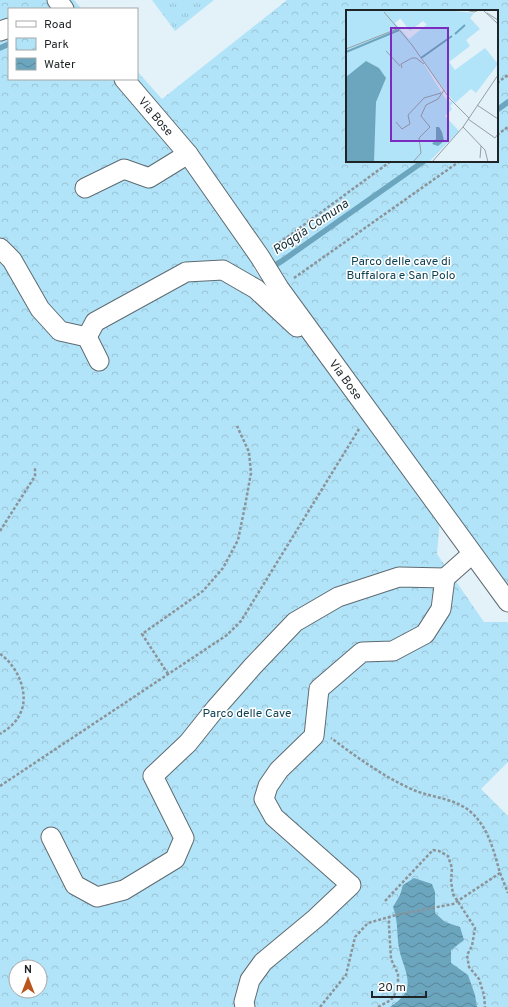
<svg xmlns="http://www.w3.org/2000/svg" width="508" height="1007" viewBox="0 0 508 1007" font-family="Overpass,sans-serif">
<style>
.grass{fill:url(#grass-tufts)}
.park{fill:url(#park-crowns);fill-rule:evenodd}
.water{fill:url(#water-waves)}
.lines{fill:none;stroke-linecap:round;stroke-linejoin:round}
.stream{stroke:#6ba5be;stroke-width:5.5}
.minor-casing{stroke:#5f6b71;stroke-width:21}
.path{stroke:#8a9499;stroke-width:2.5;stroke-dasharray:3 2;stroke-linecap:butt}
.minor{stroke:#fff;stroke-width:19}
.labels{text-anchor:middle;stroke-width:3;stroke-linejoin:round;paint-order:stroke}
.street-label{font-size:12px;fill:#1f2426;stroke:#fff}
.park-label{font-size:12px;fill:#0d4153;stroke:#fff}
.water-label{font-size:13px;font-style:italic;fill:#14313c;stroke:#fff}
.inset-river{fill:none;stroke:#6ba5be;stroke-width:2}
.inset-road{fill:none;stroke:#959fa4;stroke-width:1}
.view{fill:#7b2cbf;fill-opacity:0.15;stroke:#7b2cbf;stroke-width:2}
.inset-edge{fill:none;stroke:#1f2426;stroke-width:2}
</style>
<defs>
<pattern id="grass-tufts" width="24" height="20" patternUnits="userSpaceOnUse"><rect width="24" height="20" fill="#b2e4f9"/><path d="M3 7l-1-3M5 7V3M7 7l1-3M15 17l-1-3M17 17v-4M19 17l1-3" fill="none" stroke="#99c3d5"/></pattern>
<pattern id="park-crowns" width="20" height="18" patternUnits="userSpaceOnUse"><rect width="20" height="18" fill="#b2e4f9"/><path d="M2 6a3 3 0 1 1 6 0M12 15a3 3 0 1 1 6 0" fill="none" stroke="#99c3d5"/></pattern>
<pattern id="water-waves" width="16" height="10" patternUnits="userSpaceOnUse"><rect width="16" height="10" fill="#6ba5be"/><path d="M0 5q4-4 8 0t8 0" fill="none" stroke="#57869a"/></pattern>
</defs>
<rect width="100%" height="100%" fill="#e3f1f8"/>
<polygon class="grass" points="152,0 214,0 175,31"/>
<path class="park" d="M0 0H74L82 9H9V79H137V71L162 99 287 0H508V593L253 253 254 269 440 519 437 554 484 622H507L508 623V762L481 789 508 816V1007H0ZM347 11H497V161H347ZM16 967H40V991H16Z"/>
<path class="water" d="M414 878 432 884 435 892V913L445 922 460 927 464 940 451 950V963L468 975 475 995 477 1007H390C396 1003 405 996 407 989 410 978 403 964 400 953 396 938 399 922 393 907L400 895 403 885Z"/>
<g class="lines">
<g class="stream">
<polyline points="0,48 9,44"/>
<polyline points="497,110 508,102"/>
<polyline points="270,268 282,261 424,161"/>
</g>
<defs>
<g id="minor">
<polyline points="57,0 64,9"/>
<polyline points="0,31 9,28"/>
<path id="s1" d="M124 79 188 154 260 257 279 288 508 602"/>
<polyline points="85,188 124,169 149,178 188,154"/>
<polyline points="0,248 12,260 40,309 60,331 87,337"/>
<polyline points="99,361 87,337 95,322 186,272 223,270 256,289 297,327"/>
<polyline points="51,837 75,885 97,897 124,890 175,859 184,838 153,776 188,743 216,708 253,666 295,622 338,597 399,577 445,578"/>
<polyline points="245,1007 244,1002 250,980 263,962 316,918 351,885 274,817 264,799 268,786 279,770 314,736 319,689 362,652 393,651 425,634 441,609 445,578 472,554"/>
</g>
</defs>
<use href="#minor" class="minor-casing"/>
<g class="path">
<polyline points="497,83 508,75"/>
<polyline points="497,135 508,127"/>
<polyline points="275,246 391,161"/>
<polyline points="294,278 460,161"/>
<polyline points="0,531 35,476 35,468"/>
<path d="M0 654C18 666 30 695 20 714 16 723 8 729 0 734"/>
<polyline points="168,674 142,634 203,591 223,568 238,540 245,506 251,473 249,452 237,426"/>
<polyline points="0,786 227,635 241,621 359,429"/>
<polyline points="500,873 508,893"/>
<polyline points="385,901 433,850 439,851 448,856 452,868 451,881 453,894 475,928 472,946 467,955 469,967 479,979 484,995 485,1007"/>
<path d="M320 1007 346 975 355 937 368 923 396 915 453 904 500 873C494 852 489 829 472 813 457 799 435 798 416 791 385 778 358 758 331 738"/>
<polyline points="378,1007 391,1000 398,989 398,974 391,959 389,926 389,917"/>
</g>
<use href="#minor" class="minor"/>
</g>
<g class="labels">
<g class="street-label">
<text dy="4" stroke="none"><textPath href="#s1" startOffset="49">Via Bose</textPath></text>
<text dy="4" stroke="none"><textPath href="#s1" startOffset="374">Via Bose</textPath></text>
</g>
<g class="park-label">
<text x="401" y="265">Parco delle cave di<tspan x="401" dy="14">Buffalora e San Polo</tspan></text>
<text x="247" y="717">Parco delle Cave</text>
</g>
<g class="water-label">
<text transform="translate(310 226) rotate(-34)" y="5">Roggia Comuna</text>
</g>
</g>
<g transform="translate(346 10)">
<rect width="152" height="152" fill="#e3f1f8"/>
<path d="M64 0H101L81 15 77 11 64 21 54 8Z" fill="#b2e4f9"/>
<path d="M0 0H64L49 13 63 29 99 0 128 3 124 8 134 19 120 30 124 36 103 52 109 60 139 38 152 54 130 83 125 79 109 93 73 46 99 88 107 93 104 96 106 99 99 106 113 121 83 152H0Z" fill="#b2e4f9"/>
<path d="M20 51 33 58 40 68 30 92 28 152H0V67ZM90 117H93L96 122 98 131 92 136 86 134 90 129Z" fill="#6ba5be"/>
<path class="inset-river" d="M109 24 119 15M0 42 53 20M75 48 106 26"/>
<path class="inset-road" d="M120 0 128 2 133 0M137 0 152 14M38 2 66 35 104 89 123 108M141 3 152 10M0 39 51 19M40 41 54 56M56 58 55 54 66 48H70L78 54M131 95 152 109M122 109 149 128 152 124M50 112 56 119 64 114 62 105 78 88 95 83M117 117 139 140 142 152M134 148 135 136M67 152 75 143 73 128 84 117 75 106 80 95 92 89 98 80M86 152 117 117 152 65"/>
<path class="view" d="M45 18H102V131H45Z"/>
<rect width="152" height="152" class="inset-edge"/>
</g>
<rect x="8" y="8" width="130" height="72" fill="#ffffff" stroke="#a5a7a8"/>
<rect x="16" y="21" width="20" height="6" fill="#ffffff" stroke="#a5a7a8"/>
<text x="44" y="28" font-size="12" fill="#1f2426">Road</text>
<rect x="16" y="38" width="20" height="12" fill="url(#park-crowns)" stroke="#a5a7a8"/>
<text x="44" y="48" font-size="12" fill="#1f2426">Park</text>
<rect x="16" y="58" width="20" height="12" fill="url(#water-waves)" stroke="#a5a7a8"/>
<text x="44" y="68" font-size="12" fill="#1f2426">Water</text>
<g transform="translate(28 979)"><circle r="19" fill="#ffffff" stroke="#a5a7a8"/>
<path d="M0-3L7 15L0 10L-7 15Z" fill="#b9561d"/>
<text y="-6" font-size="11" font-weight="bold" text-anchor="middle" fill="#1f2426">N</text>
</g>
<path d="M372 991v6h54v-6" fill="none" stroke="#1f2426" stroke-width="2"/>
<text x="378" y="991" font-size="12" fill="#1f2426" stroke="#ffffff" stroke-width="3" paint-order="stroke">20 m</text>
</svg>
